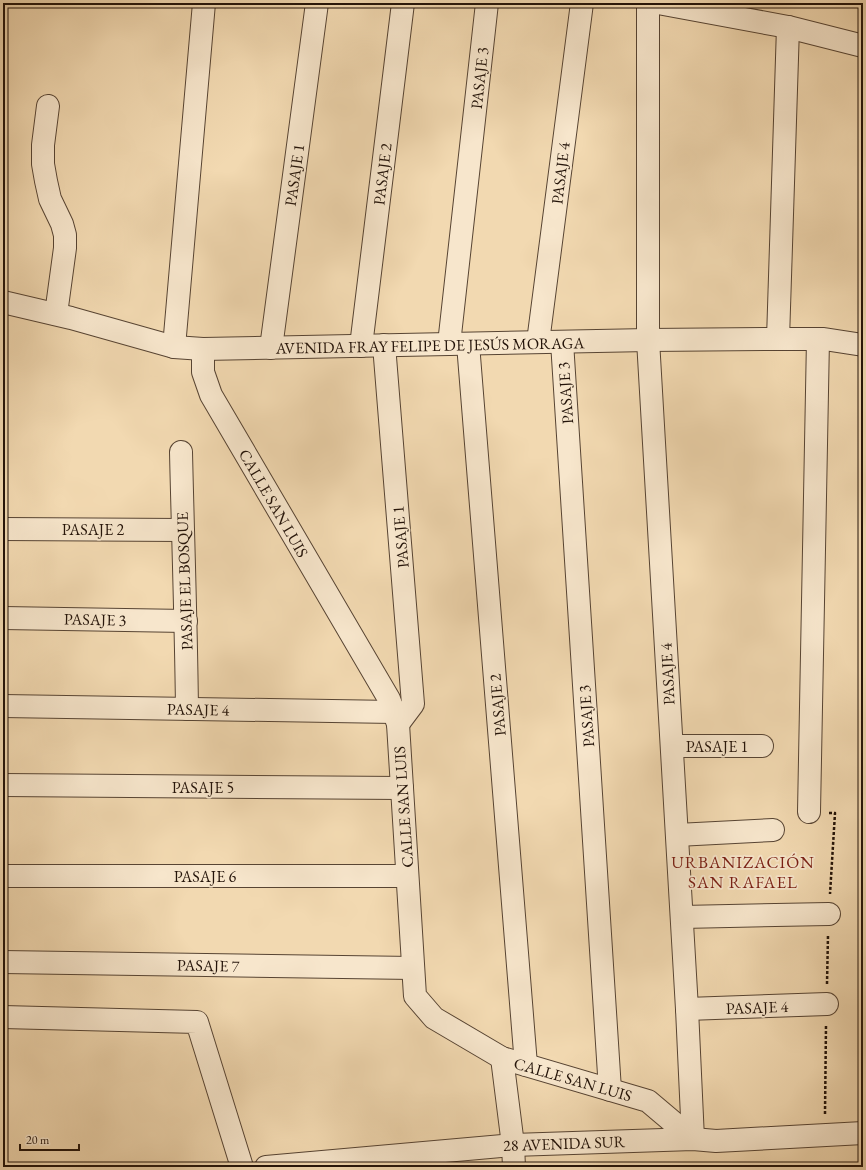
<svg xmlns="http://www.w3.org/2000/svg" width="866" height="1170" viewBox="0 0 866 1170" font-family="'EB Garamond',serif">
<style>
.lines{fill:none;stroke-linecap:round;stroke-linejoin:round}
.minor-casing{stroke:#574433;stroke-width:24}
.path{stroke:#231309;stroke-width:2.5;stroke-dasharray:3 2;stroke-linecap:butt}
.minor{stroke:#f7e6cc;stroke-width:22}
.labels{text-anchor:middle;stroke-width:3.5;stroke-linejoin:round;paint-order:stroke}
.street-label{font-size:16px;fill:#231309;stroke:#f7e6cc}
.neighbourhood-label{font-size:17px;letter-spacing:1px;fill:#7a1f14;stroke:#f7e6cc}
</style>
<rect width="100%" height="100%" fill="#f2d9b1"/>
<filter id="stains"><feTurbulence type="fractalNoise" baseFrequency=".005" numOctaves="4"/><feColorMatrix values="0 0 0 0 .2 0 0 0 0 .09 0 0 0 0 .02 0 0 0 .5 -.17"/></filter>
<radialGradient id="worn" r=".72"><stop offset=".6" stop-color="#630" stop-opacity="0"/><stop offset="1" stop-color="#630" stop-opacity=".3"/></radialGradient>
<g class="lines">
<defs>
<g id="minor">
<polyline points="648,3 648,340 687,1009 693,1139"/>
<polyline points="658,3 788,27 863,46"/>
<polyline points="48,106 43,145 43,164 46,181 50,199 62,224 65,235 65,248 56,314"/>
<polyline points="3,302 71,318 174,347 203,349 648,340 778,339 824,339 863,345"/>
<polyline points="778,339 788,27"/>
<polyline points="538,342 582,3"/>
<polyline points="562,342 610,1090"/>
<polyline points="449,344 487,3"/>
<polyline points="468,344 526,1065"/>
<polyline points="384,345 413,704 398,724"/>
<polyline points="361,346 403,3"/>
<polyline points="174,347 204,3"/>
<polyline points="271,348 317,3"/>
<polyline points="203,349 203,372 211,395 389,699 398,724 415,996 434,1018 502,1058 648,1101 693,1139"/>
<path d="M181 452C183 538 186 623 187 709"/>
<polyline points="3,529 182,530"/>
<polyline points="3,618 186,621"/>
<polyline points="3,706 394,712"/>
<polyline points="672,746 762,746"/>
<polyline points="3,785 402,788"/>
<polyline points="809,812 818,339"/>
<polyline points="677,835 773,830"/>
<polyline points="3,876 407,876"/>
<polyline points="682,917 829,914"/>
<polyline points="3,962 413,968"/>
<polyline points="687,1009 827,1004"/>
<polyline points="3,1017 197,1022 242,1167"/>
<polyline points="502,1058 513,1145 514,1167"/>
<polyline points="266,1167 513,1145 693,1139 716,1141 863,1133"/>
</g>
</defs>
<use href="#minor" class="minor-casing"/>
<g class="path">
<polyline points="829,813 835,813 830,894"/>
<polyline points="827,984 828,935"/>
<polyline points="825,1114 826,1025"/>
</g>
<use href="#minor" class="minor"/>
</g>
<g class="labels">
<g class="street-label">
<text transform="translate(479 78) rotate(-84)" y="6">PASAJE 3</text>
<text transform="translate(560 173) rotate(-83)" y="6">PASAJE 4</text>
<text transform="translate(382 174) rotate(-83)" y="6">PASAJE 2</text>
<text transform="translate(294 175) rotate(-82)" y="6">PASAJE 1</text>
<text transform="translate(430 345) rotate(-1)" y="6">AVENIDA FRAY FELIPE DE JESÚS MORAGA</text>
<text transform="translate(565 393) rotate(-94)" y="6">PASAJE 3</text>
<text transform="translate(274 503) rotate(60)" y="6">CALLE SAN LUIS</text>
<text x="93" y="535">PASAJE 2</text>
<text transform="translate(400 537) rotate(-95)" y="6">PASAJE 1</text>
<text transform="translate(184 581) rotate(-92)" y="6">PASAJE EL BOSQUE</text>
<text transform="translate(95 619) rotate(1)" y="6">PASAJE 3</text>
<text transform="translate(667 674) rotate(-93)" y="6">PASAJE 4</text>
<text transform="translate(497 705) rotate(-95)" y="6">PASAJE 2</text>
<text transform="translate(198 709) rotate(1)" y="6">PASAJE 4</text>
<text transform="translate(586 716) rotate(-94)" y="6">PASAJE 3</text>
<text x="717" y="752">PASAJE 1</text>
<text x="203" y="793">PASAJE 5</text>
<text transform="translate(403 807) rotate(-94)" y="6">CALLE SAN LUIS</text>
<text x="205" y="882">PASAJE 6</text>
<text transform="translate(208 965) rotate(1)" y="6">PASAJE 7</text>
<text transform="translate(757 1007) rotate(-2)" y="6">PASAJE 4</text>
<text transform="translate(573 1079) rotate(16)" y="6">CALLE SAN LUIS</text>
<text transform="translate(564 1143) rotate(-2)" y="6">28 AVENIDA SUR</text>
</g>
<g class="neighbourhood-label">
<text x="743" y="868">URBANIZACIÓN<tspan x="743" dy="20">SAN RAFAEL</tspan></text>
</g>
</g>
<rect width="866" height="1170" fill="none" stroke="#f2d9b1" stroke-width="16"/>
<rect x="4" y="4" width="858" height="1162" fill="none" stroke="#231309" stroke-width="2"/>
<rect x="8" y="8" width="850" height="1154" fill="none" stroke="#231309"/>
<path d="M20 1144v6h59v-6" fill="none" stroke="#231309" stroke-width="2"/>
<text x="26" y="1144" font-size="12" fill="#231309" stroke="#f7e6cc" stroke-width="3" paint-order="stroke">20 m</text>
<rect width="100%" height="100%" filter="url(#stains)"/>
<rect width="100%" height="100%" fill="url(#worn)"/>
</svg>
